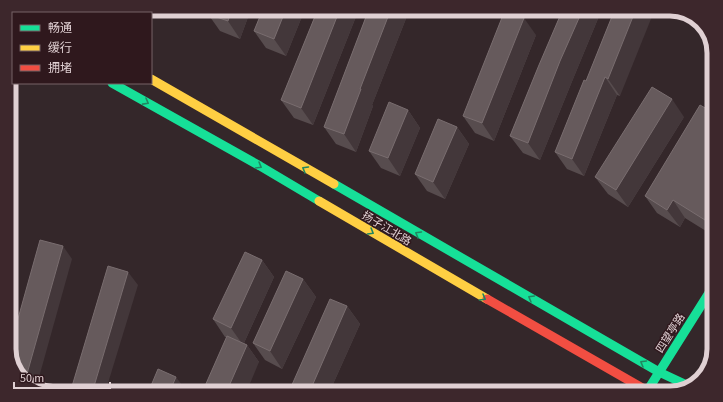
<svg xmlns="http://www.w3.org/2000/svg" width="723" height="402" viewBox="0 0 723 402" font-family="'Source Sans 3','Noto Sans SC',sans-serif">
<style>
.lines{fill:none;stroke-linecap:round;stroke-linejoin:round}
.fast{stroke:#16e098;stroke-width:9}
.slow{stroke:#ffcf43;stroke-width:9}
.jam{stroke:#f24e42;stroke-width:9}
.wall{fill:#574c4e}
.shaded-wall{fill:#43373a}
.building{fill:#665a5c;stroke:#796d6f}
.oneway{stroke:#218661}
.labels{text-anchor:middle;stroke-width:3;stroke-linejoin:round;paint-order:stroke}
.street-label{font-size:11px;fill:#e0d0d3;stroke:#2f181d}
.rim{fill:none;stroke:#e0d0d3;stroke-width:5}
</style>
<rect width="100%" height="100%" fill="#34272a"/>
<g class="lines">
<g class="fast">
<polyline points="53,9 57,13"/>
<polyline points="112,83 260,166 319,201"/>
<polyline points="334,184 659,372 691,387"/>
<polyline points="646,393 714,285"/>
</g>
<g class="slow">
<polyline points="10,48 13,48"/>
<polyline points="151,79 334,184"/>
<polyline points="319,201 487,299"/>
</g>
<polyline class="jam" points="487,299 651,393"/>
</g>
<g class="wall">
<polygon points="251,9 240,39 220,31 208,14"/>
<polygon points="263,9 305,9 286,56 266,48 254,31"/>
<polygon points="318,9 359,9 313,125 294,118 281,100"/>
<polygon points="369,9 407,9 409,11 372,105 373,106 356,152 336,144 324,127"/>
<polygon points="563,9 602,9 573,79 540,160 523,153 510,136"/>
<polygon points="615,9 620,96 617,95 584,176 567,169 555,152 586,81"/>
<polygon points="536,35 494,141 475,133 463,116"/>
<polygon points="408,110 420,128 400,176 381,168 369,151"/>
<polygon points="714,113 714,236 685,218 680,227 657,213 645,196"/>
<polygon points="684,117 628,207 608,194 595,177"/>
<polygon points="457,127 469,144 445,199 427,191 415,174"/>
<polygon points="262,260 274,277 244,343 247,345 259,362 206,388 205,386 227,337 225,337 213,319"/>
<polygon points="303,279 316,297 282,369 265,360 253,343"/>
<polygon points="347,306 360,324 329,393 295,393 291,387"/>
</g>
<g class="shaded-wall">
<polygon points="232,9 251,9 240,39 228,21"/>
<polygon points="286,9 305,9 286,56 274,39"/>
<polygon points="340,9 359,9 313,125 301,108"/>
<polygon points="391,9 407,9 409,11 372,105 373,106 356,152 344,134 360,89"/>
<polygon points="583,9 602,9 573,79 540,160 528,143 560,61"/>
<polygon points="636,9 655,9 620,96 608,79"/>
<polygon points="524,18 536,35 494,141 482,123"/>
<polygon points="605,77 617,95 584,176 572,159"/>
<polygon points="672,99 684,117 628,207 616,190"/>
<polygon points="408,110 420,128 400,176 388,158"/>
<polygon points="457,127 469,144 445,199 433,182"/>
<polygon points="673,200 685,218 680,227 667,210"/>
<polygon points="714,204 714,233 705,220"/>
<polygon points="63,246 72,259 36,388 31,387 25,381"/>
<polygon points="262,260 274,277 243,345 231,328"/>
<polygon points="128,272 138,285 105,393 92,393"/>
<polygon points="303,279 316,297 282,369 270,351"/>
<polygon points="347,306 360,324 329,393 309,393"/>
<polygon points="247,345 259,362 246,393 226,393"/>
<polygon points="176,377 188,393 169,393"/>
</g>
<g class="building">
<polygon points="210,9 232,9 228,21 208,14"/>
<polygon points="263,9 286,9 274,39 254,31"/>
<polygon points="318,9 340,9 301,108 281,100"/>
<polygon points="369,9 391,9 360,89 361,89 344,134 324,127"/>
<polygon points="563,9 583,9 560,61 528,143 510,136 539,65"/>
<polygon points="615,9 636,9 608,79 605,77 572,159 555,152 584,80 586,81"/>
<polygon points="505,10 524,18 482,123 463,116"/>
<polygon points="652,87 672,99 616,190 595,177"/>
<polygon points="389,102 408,110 388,158 369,151"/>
<polygon points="700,105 714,113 714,204 705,220 673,200 667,210 645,196"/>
<polygon points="438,119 457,127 433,182 415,174"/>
<polygon points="40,240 63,246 25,381 16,373 9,351"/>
<polygon points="245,252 262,260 231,328 213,319"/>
<polygon points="108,266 128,272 92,393 70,393"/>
<polygon points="286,271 303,279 270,351 253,343"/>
<polygon points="330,299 347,306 309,393 305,393 291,387"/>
<polygon points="227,336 247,345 226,393 204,393 207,387 205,386"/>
<polygon points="158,369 176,377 169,393 148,393"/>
</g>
<defs><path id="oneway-chevron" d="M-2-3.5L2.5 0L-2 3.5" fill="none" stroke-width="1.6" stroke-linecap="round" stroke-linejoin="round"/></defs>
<g class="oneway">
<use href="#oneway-chevron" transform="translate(146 102) rotate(29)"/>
<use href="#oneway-chevron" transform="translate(259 166) rotate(30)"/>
<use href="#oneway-chevron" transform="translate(305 169) rotate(-150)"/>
<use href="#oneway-chevron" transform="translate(371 232) rotate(31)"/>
<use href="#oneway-chevron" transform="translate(418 234) rotate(-150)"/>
<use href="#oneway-chevron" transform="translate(483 298) rotate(30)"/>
<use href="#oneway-chevron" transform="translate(531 298) rotate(-150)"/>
<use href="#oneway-chevron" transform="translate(643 363) rotate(-150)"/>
</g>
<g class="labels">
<g class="street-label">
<text transform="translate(387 228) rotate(31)" y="4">扬子江北路</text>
<text transform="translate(670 333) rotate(-58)" y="4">四望亭路</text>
</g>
</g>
<path d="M0 0H723V402H0ZM53 16H670A37 37 0 0 1 707 53V349A37 37 0 0 1 670 386H53A37 37 0 0 1 16 349V53A37 37 0 0 1 53 16Z" fill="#3d272c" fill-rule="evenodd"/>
<path class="rim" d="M53 16H670A37 37 0 0 1 707 53V349A37 37 0 0 1 670 386H53A37 37 0 0 1 16 349V53A37 37 0 0 1 53 16Z"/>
<rect x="12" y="12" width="140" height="72" fill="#2f181d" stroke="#766266"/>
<rect x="20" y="25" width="20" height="6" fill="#16e098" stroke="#766266"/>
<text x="48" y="32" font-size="12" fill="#e0d0d3">畅通</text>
<rect x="20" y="45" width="20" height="6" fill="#ffcf43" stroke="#766266"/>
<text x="48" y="52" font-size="12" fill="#e0d0d3">缓行</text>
<rect x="20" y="65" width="20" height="6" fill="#f24e42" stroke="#766266"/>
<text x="48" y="72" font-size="12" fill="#e0d0d3">拥堵</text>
<path d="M14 382v6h96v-6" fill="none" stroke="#e0d0d3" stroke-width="2"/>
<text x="20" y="382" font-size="12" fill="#e0d0d3" stroke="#2f181d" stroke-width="3" paint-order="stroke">50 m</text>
</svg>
